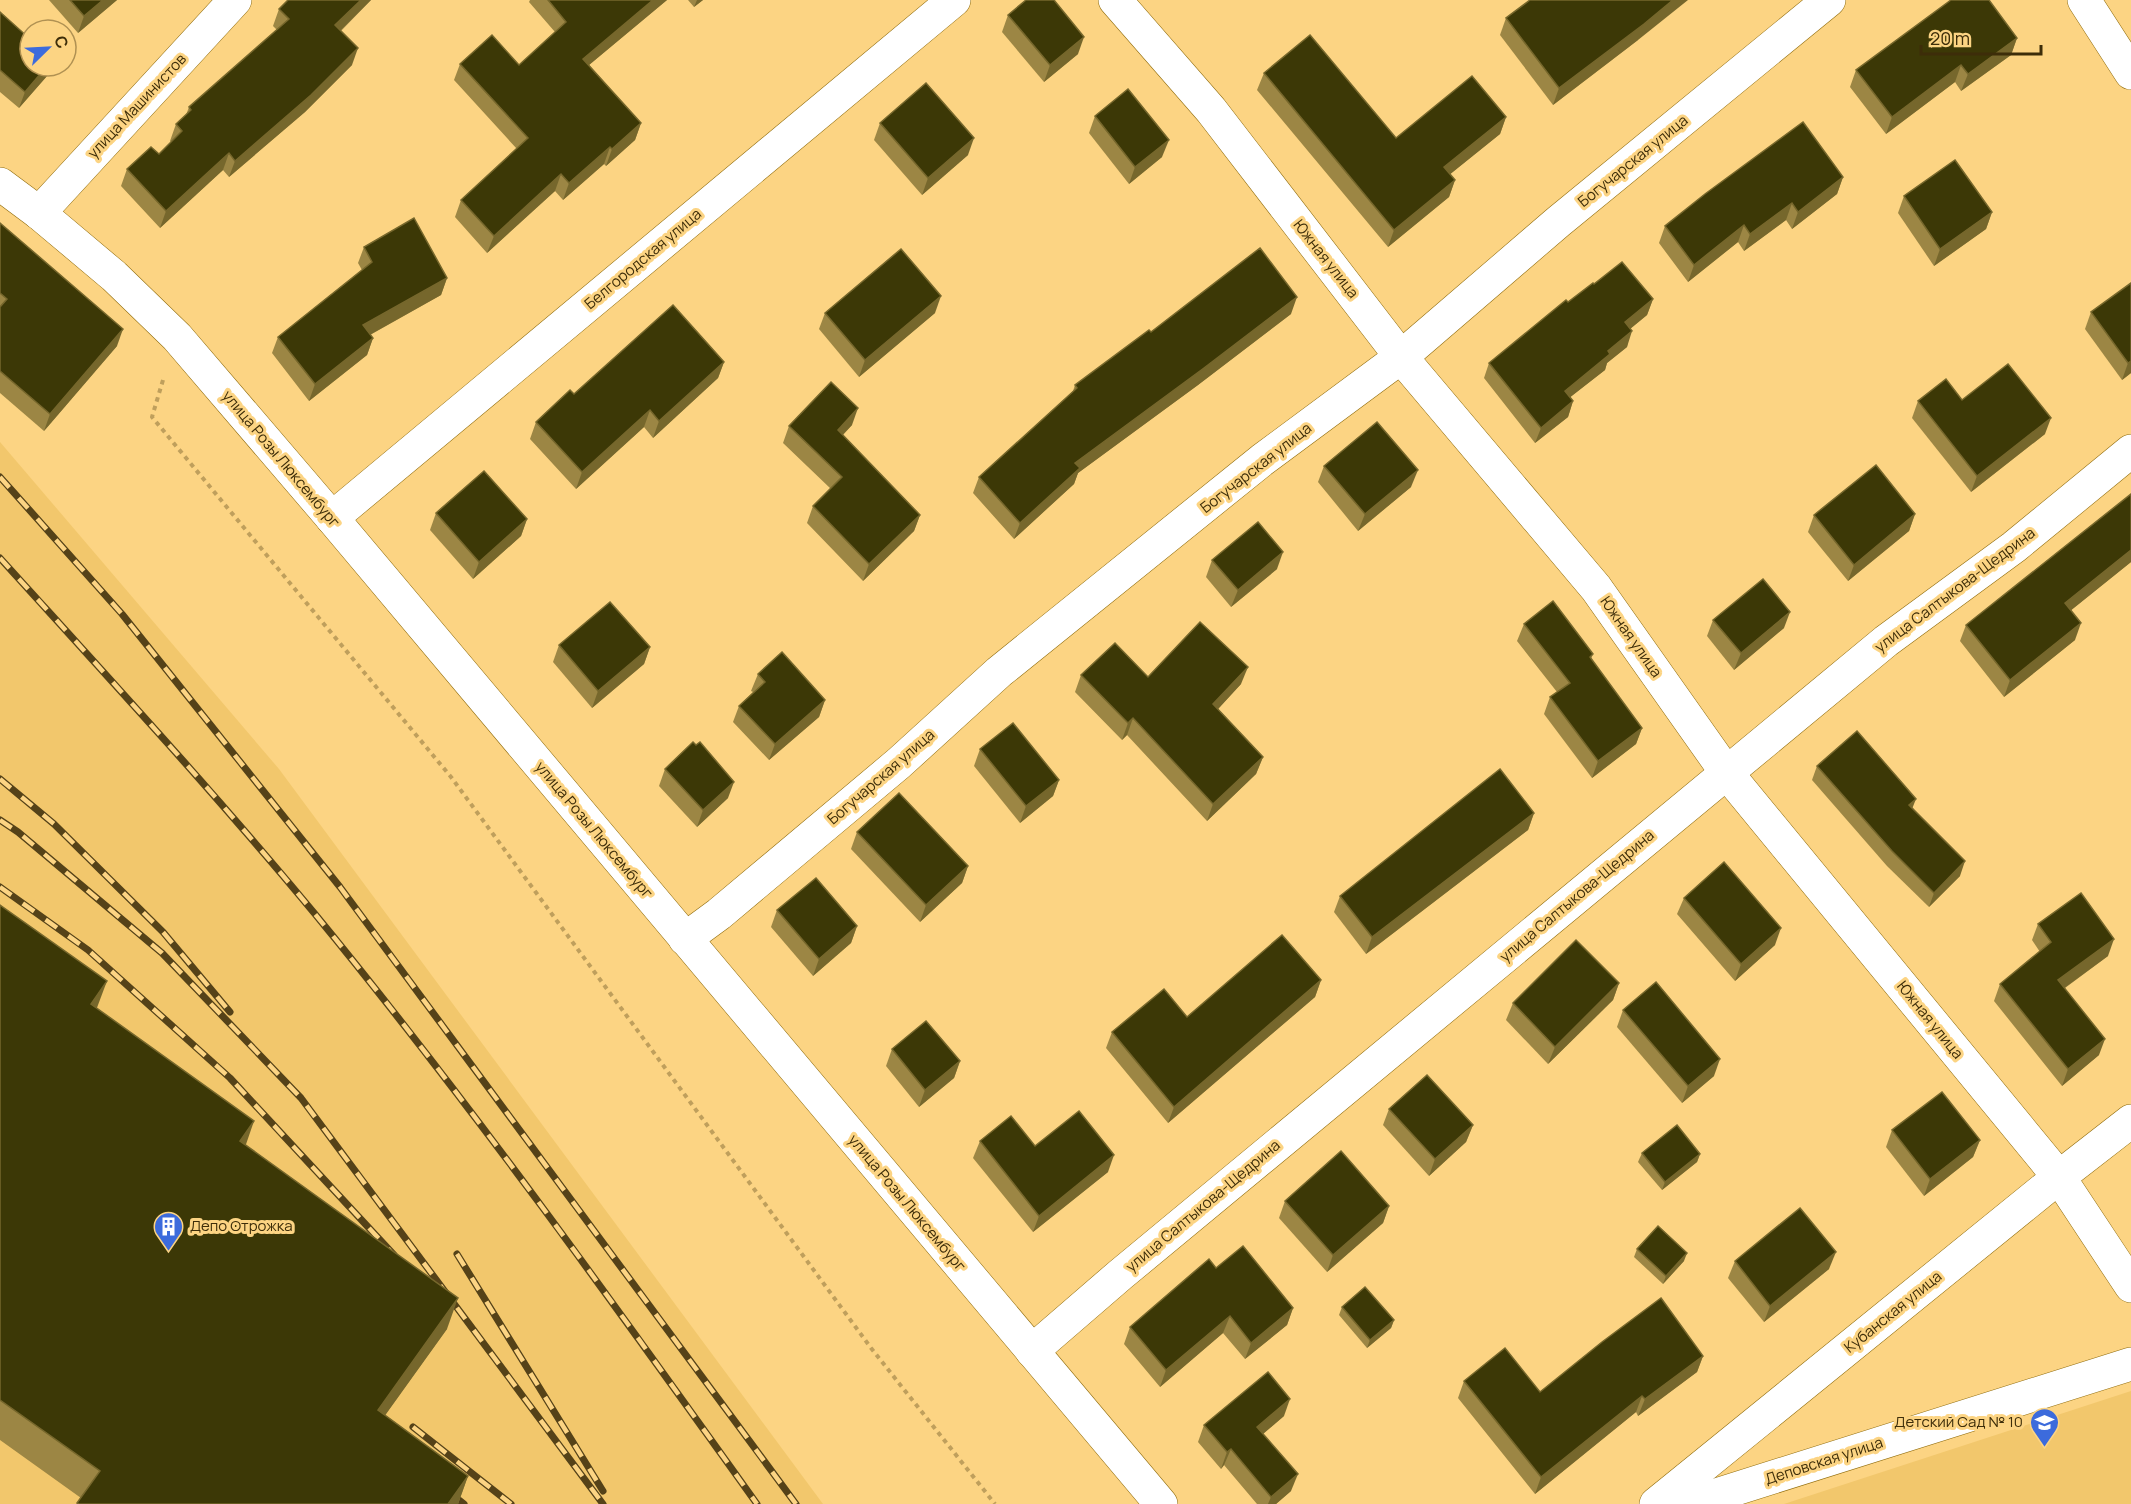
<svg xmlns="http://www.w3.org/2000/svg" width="2131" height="1504" viewBox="0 0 2131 1504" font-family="Manrope,sans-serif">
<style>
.built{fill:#f2c76c}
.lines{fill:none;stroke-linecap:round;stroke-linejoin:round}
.street-casing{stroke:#906c0c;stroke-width:34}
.secondary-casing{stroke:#906c0c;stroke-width:34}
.path{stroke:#bf9f5c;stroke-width:4;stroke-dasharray:4.5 4.5;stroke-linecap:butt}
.street{stroke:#fff;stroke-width:33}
.secondary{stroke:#fff;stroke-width:33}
.rail-casing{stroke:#554218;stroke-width:7}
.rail{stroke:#fcd483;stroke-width:4.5;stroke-dasharray:14;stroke-linecap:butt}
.wall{fill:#9c8644}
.shaded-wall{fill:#76672c}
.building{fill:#3c3806;stroke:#76672c;stroke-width:1.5}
.labels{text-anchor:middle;stroke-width:6;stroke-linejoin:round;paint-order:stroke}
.street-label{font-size:15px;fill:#3d2d09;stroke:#fcd483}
.poi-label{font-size:15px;fill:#3d2d09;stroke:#fcd483;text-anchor:start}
</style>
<rect width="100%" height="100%" fill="#fcd483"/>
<g class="built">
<polygon points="0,442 279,769 823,1504 0,1504"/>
<polygon points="2131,1391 2131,1504 1784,1504"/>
</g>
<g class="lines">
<defs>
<g id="street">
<polyline points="1115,0 1211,110 1401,357 1596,588 1726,772 2059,1177 2131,1286"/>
<polyline points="2084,0 2131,73"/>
<polyline points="39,213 235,0"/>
<polyline points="332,518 954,0"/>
<polyline points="685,939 719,914 899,763 999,672 1262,460 1401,357 1558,222 1829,0"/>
<polyline points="1032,1351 1120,1275 1886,641 2014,547 2131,451"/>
<polyline points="1656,1504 2059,1177 2131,1121"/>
<polyline points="1688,1504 2131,1364"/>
</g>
<polyline id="secondary" points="0,184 39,213 114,276 177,337 332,518 1161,1504"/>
</defs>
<use href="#street" class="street-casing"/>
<use href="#secondary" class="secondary-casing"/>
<polyline class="path" points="163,380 152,417 451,777 871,1348 995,1504"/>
<use href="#street" class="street"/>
<use href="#secondary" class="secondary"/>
<defs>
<g id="rail">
<polyline points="0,477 122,614 340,887 796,1504"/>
<path d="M0 558C106 675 214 792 315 914 471 1104 614 1304 757 1504"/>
<polyline points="0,779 54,824 163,932 230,1012"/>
<polyline points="0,820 18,832 162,953 301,1098 603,1504"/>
<polyline points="0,887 88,950 230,1078 394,1255"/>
<polyline points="457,1254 603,1491"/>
<polyline points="413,1427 511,1504"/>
<polyline points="445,1489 464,1504"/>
</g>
</defs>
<use href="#rail" class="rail-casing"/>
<use href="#rail" class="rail"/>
</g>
<g class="wall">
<polygon points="49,0 117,0 78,33"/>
<polygon points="288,0 371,0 341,31 352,65 305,112 229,177 223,170 160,228 121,186 127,169 159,154 171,142 170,141 176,124 186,115 189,107 277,30 273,26 279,9"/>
<polygon points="530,0 667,0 589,65 641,123 635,140 606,166 604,164 563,200 555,191 487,253 455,217 461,200 517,149 454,80 460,64 519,65 555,32 529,2"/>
<polygon points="688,0 703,0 694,7"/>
<polygon points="0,12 47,76 19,108 0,92"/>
<polygon points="1008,15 1078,54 1044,82 1002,32"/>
<polygon points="1506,18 1638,40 1553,105 1500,35"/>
<polygon points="2017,38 2011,55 1961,91 1955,82 1886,134 1850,87 1856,70"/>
<polygon points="1264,73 1396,138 1506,117 1500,134 1450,174 1455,180 1449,197 1388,247 1257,90"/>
<polygon points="1095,116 1162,157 1129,184 1089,133"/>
<polygon points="880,123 968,155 922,195 874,140"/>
<polygon points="1843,177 1837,194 1792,229 1786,220 1744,251 1738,242 1688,282 1659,243 1665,226"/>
<polygon points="1904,196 1992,212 1986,229 1934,266 1898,213"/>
<polygon points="0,223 117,346 44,431 0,393"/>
<polygon points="364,247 447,278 441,295 370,335 373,338 367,355 309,401 272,353 278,337 362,270 358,263"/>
<polygon points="2131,283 2131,373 2122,380 2085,329 2091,312"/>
<polygon points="1594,284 1653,299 1647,315 1630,329 1627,347 1607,363 1605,370 1570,397 1573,401 1568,417 1535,443 1484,378 1489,363 1568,302"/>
<polygon points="825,313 935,313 859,377 819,329"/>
<polygon points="1291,314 1198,385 1078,473 1074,484 1014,539 973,493 979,477 1073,391 1075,385 1151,332"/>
<polygon points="724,362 718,378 653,438 644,427 576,489 530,439 536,422 574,394"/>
<polygon points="1962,400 2045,434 1971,492 1912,418 1918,401"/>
<polygon points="852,425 843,435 920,515 914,531 863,581 807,523 813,506 831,489 783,443 789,426"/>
<polygon points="1324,466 1411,487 1358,531 1318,482"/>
<polygon points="2131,494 2131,562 2071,610 2075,640 2004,697 1960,641 1966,625"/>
<polygon points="436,513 527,519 521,536 473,579 430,530"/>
<polygon points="1915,514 1909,531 1848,581 1808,532 1814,515"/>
<polygon points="1212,560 1277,569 1231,607 1206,577"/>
<polygon points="1713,620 1784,628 1734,670 1707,636"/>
<polygon points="1524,624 1593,654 1591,659 1642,728 1636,744 1592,778 1544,714 1550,697 1557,692 1517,641"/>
<polygon points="559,645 650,647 644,664 592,708 553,662"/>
<polygon points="758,674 825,700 819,717 769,760 733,722 739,706 753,692 751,691"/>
<polygon points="1081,675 1148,677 1241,684 1218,709 1263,757 1256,774 1207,821 1127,735 1122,740 1075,692"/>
<polygon points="980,749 1059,780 1053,796 1020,823 974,766"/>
<polygon points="1817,766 1913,808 1960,876 1929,907 1887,866 1812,780"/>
<polygon points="665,769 728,798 697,827 659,786"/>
<polygon points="1534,813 1528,830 1366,954 1334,912 1340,896"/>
<polygon points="857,832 968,866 962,883 920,922 851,849"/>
<polygon points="1684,898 1775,945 1735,981 1677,914"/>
<polygon points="0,905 97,1008 447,1329 385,1415 468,1476 458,1504 77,1504 81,1498 0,1440"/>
<polygon points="777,910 857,926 851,943 813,976 771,927"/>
<polygon points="2038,924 2108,956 2065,988 2099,1055 2062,1086 1994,1001 2000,984 2040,952 2032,940"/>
<polygon points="1321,980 1315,997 1168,1123 1106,1048 1112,1032 1187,1017"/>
<polygon points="1619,983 1613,1000 1548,1064 1506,1020 1513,1003"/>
<polygon points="1623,1010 1714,1076 1682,1103 1617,1027"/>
<polygon points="892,1049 960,1061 954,1078 919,1107 886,1066"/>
<polygon points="1389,1109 1473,1125 1466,1142 1429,1176 1383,1125"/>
<polygon points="1892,1130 1980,1140 1973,1157 1924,1196 1886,1147"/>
<polygon points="980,1141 1035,1146 1108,1172 1033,1232 973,1158"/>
<polygon points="1642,1153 1700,1154 1697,1162 1662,1190 1638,1162"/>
<polygon points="1285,1201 1389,1206 1383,1223 1327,1272 1279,1218"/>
<polygon points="1637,1249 1684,1261 1663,1284 1634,1257"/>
<polygon points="1735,1261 1829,1269 1764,1322 1728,1278"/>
<polygon points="1216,1268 1293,1308 1287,1325 1245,1359 1223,1333 1160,1387 1124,1344 1130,1327"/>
<polygon points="1342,1307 1394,1320 1391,1328 1367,1348 1339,1315"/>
<polygon points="1703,1356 1697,1372 1638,1416 1636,1412 1535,1494 1458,1398 1464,1381 1540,1392"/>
<polygon points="1284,1416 1263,1434 1291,1491 1276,1504 1257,1504 1224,1465 1221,1469 1198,1442 1204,1425"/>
</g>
<g class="shaded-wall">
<polygon points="103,0 117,0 78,33 84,16"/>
<polygon points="361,0 371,0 329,42 335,25"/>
<polygon points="653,0 667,0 577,75 583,59"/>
<polygon points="697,0 703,0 694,7"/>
<polygon points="1673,0 1688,0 1638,40 1553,105 1559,88"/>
<polygon points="1084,37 1078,54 1044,82 1050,65"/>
<polygon points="2017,38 2011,55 1961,91 1968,74"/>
<polygon points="358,48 352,65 305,112 229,177 235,161"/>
<polygon points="1961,65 1955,82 1886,134 1892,117"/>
<polygon points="47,66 51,66 47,76 19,108 25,92"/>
<polygon points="1506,117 1500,134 1438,184 1444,167"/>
<polygon points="641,123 635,140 606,166 612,149"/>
<polygon points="974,138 968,155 922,195 928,178"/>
<polygon points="1169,140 1162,157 1129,184 1135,167"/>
<polygon points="610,147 604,164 563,200 569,183"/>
<polygon points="229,153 223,170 160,228 166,211"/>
<polygon points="561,174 555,191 487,253 494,236"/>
<polygon points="1843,177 1837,194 1792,229 1798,212"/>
<polygon points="1455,180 1449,197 1388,247 1394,230"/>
<polygon points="1792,203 1786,220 1744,251 1750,234"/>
<polygon points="1992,212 1986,229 1934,266 1940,249"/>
<polygon points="1744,225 1738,242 1688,282 1694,265"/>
<polygon points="447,278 441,295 357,342 363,325"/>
<polygon points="941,296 935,313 859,377 865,360"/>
<polygon points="1297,297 1291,314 1198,385 1078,473 1074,484 1014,539 1020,523 1075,463"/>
<polygon points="1653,299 1647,315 1619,338 1625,322"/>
<polygon points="123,329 117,346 44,431 50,414"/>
<polygon points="1632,331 1627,347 1607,363 1605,370 1559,406 1565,391 1608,351"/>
<polygon points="373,338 367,355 309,401 315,384"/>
<polygon points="2131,361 2131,373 2122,380 2128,363"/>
<polygon points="724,362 718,378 653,438 659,421"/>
<polygon points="1573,401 1568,417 1535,443 1541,428"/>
<polygon points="858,408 852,425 831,447 838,430"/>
<polygon points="650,410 644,427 576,489 582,472"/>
<polygon points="2051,418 2045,434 1971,492 1977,476"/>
<polygon points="1418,470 1411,487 1358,531 1365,514"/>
<polygon points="1915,514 1909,531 1848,581 1854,565"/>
<polygon points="920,515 914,531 863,581 869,564"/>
<polygon points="527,519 521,536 473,579 479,562"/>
<polygon points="2131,550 2131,562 2059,620 2065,603"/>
<polygon points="1283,552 1277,569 1231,607 1238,590"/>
<polygon points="1790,612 1784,628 1734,670 1741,653"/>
<polygon points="2081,623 2075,640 2004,697 2010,680"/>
<polygon points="650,647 644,664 592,708 598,691"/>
<polygon points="1248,667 1241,684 1207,721 1213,704"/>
<polygon points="825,700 819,717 769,760 775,744"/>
<polygon points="1133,718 1127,735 1122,740 1128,723"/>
<polygon points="1642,728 1636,744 1592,778 1598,761"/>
<polygon points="1263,757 1256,774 1207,821 1213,804"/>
<polygon points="1059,780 1053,796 1020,823 1026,806"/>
<polygon points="734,782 728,798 697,827 703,810"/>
<polygon points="1916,799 1910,814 1909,805"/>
<polygon points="1534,813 1528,830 1366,954 1372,937"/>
<polygon points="1965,861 1960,876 1929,907 1934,893"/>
<polygon points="968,866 962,883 920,922 926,905"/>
<polygon points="857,926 851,943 813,976 819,959"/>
<polygon points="1781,928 1775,945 1735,981 1741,964"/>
<polygon points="2114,939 2108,956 2052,997 2058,980"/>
<polygon points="1321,980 1315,997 1168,1123 1174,1107"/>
<polygon points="107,981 95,1013 91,1004"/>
<polygon points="1619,983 1613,1000 1548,1064 1555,1047"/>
<polygon points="2105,1039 2099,1055 2062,1086 2068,1069"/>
<polygon points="1720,1059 1714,1076 1682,1103 1688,1086"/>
<polygon points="960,1061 954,1078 919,1107 925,1090"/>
<polygon points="254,1121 243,1153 240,1141"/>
<polygon points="1473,1125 1466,1142 1429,1176 1435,1159"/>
<polygon points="1980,1140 1973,1157 1924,1196 1930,1179"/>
<polygon points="1700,1154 1697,1162 1662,1190 1665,1182"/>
<polygon points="1114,1155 1108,1172 1033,1232 1039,1216"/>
<polygon points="1389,1206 1383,1223 1327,1272 1333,1255"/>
<polygon points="1836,1252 1829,1269 1764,1322 1770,1306"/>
<polygon points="1687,1253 1684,1261 1663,1284 1666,1276"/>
<polygon points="458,1298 447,1329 366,1442 378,1410"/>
<polygon points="1293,1308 1287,1325 1245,1359 1251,1343"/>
<polygon points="1230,1316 1223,1333 1160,1387 1166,1370"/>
<polygon points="1394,1320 1391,1328 1367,1348 1370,1340"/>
<polygon points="1703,1356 1697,1372 1638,1416 1645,1399"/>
<polygon points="1642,1396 1636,1412 1535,1494 1541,1477"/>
<polygon points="1290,1399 1284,1416 1251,1444 1257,1427"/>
<polygon points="1231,1449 1224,1465 1221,1469 1227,1452"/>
<polygon points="1298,1474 1291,1491 1276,1504 1268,1504 1271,1497"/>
<polygon points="468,1476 458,1504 448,1504"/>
</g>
<g class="building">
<polygon points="70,0 103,0 84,16"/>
<polygon points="288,0 361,0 335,25 358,48 311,95 235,161 229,153 166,211 127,169 151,147 159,154 182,131 176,124 191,110 189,107 289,19 279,9"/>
<polygon points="548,0 653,0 583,59 641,123 612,149 610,147 569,183 561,174 494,236 461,200 528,138 460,64 492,35 519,65 566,22"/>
<polygon points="1026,0 1054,0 1084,37 1050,65 1008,15"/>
<polygon points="1530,0 1673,0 1644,24 1559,88 1506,18"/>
<polygon points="1951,0 1989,0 2017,38 1968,74 1961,65 1892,117 1856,70"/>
<polygon points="0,12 30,39 30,66 47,66 25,92 0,70"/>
<polygon points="1310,35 1396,138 1472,76 1506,117 1444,167 1455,180 1394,230 1264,73"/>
<polygon points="926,83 974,138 928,178 880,123"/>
<polygon points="1128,89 1169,140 1135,167 1095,116"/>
<polygon points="1803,122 1843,177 1798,212 1792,203 1750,234 1744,225 1694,265 1665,226 1705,194"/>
<polygon points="1955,160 1992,212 1940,249 1904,196"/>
<polygon points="414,218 447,278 363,325 373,338 315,384 278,337 372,262 364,247"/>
<polygon points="0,223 123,329 50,414 0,371 0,307 7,299 0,293"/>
<polygon points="1260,248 1297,297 1204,368 1075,463 1080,468 1020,523 979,477 1077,388 1075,385 1149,330 1151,332"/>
<polygon points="901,249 941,296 865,360 825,313"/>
<polygon points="1622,262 1653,299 1625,322 1632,331 1608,351 1610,354 1565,391 1573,401 1541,428 1489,363 1566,300 1568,302 1593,283 1594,284"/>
<polygon points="2131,283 2131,361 2128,363 2091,312"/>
<polygon points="673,305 724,362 659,421 650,410 582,472 536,422 570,390 574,394"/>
<polygon points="2008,364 2051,418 1977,476 1918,401 1946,379 1962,400"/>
<polygon points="831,382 858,408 838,430 920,515 869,564 813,506 842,477 789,426"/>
<polygon points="1377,422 1418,470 1365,514 1324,466"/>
<polygon points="1876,465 1915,514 1854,565 1814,515"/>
<polygon points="484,471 527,519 479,562 436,513"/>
<polygon points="2131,494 2131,550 2065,603 2081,623 2010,680 1966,625"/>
<polygon points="1258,522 1283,552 1238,590 1212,560"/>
<polygon points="1763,579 1790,612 1741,653 1713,620"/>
<polygon points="1553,601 1593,654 1590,657 1642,728 1598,761 1550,697 1570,683 1524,624"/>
<polygon points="610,602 650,647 598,691 559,645"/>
<polygon points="1200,622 1248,667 1213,704 1263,757 1213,804 1133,718 1128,723 1081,675 1115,643 1148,677"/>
<polygon points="782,652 825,700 775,744 739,706 765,682 758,674"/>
<polygon points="1013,723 1059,780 1026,806 980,749"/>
<polygon points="1857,731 1916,799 1909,805 1965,861 1934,893 1892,851 1817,766"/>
<polygon points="693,742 696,745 700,742 734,782 703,810 665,769"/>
<polygon points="1500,769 1534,813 1372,937 1340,896"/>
<polygon points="899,793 968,866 926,905 857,832"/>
<polygon points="1724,862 1781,928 1741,964 1684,898"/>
<polygon points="816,878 857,926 819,959 777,910"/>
<polygon points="2081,893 2114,939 2058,980 2105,1039 2068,1069 2000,984 2051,942 2038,924"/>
<polygon points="0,905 107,981 91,1004 254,1121 240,1141 458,1298 378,1410 468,1476 448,1504 79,1504 77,1503 100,1471 0,1400"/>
<polygon points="1282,935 1321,980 1174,1107 1112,1032 1164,989 1187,1017"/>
<polygon points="1576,940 1619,983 1555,1047 1513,1003"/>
<polygon points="1656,982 1720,1059 1688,1086 1623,1010"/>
<polygon points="926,1021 960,1061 925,1090 892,1049"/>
<polygon points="1427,1075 1473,1125 1435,1159 1389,1109"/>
<polygon points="1942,1092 1980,1140 1930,1179 1892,1130"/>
<polygon points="1079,1111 1114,1155 1039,1216 980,1141 1011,1116 1035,1146"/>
<polygon points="1677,1125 1700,1154 1665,1182 1642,1153"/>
<polygon points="1341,1151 1389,1206 1333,1255 1285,1201"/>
<polygon points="1800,1208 1836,1252 1770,1306 1735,1261"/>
<polygon points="1658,1226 1687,1253 1666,1276 1637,1249"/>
<polygon points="1243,1246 1293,1308 1251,1343 1230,1316 1166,1370 1130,1327 1209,1259 1216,1268"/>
<polygon points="1365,1287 1394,1320 1370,1340 1342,1307"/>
<polygon points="1661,1298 1703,1356 1645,1399 1642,1396 1541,1477 1464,1381 1505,1348 1540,1392 1602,1342"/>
<polygon points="1268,1372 1290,1399 1257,1427 1298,1474 1271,1497 1231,1449 1227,1452 1204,1425"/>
</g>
<defs>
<symbol id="building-pin" viewBox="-11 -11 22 30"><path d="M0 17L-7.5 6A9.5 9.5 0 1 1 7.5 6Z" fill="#3c6bdc" stroke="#fcd483"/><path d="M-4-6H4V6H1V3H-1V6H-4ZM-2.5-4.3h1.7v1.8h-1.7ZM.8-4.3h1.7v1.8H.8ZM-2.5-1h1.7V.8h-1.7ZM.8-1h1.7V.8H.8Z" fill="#fff"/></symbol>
<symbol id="school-pin" viewBox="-11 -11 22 30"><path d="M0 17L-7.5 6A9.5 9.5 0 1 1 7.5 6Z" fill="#3c6bdc" stroke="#fcd483"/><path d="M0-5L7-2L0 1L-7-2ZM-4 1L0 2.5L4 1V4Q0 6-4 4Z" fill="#fff"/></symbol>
</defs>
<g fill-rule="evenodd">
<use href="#building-pin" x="152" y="1210" width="33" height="45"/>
<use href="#school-pin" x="2028" y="1406" width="33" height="45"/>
</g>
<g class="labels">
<g class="street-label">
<text transform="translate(137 106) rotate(-47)" y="5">улица Машинистов</text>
<text transform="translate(1633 161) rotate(-39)" y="5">Богучарская улица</text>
<text transform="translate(643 259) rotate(-40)" y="5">Белгородская улица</text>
<text transform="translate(1326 259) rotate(52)" y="5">Южная улица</text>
<text transform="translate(281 459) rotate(50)" y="5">улица Розы Люксембург</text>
<text transform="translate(1256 468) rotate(-38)" y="5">Богучарская улица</text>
<text transform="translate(1955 590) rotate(-37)" y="5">улица Салтыкова-Щедрина</text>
<text transform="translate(1631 637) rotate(55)" y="5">Южная улица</text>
<text transform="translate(881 777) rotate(-41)" y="5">Богучарская улица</text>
<text transform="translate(594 830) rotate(50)" y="5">улица Розы Люксембург</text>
<text transform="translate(1577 896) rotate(-40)" y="5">улица Салтыкова-Щедрина</text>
<text transform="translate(1930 1020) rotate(51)" y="5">Южная улица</text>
<text transform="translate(907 1203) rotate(50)" y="5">улица Розы Люксембург</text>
<text transform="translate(1203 1206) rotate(-40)" y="5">улица Салтыкова-Щедрина</text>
<text transform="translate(1893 1312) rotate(-39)" y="5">Кубанская улица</text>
<text transform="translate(1824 1461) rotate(-18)" y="5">Деповская улица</text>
</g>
<g class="poi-label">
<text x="190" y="1231">Депо Отрожка</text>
<text x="2023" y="1427" text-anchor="end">Детский Сад № 10</text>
</g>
</g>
<g transform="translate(48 48) rotate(66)"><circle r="28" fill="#fcd483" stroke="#b09152" stroke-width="1.5"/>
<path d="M0-4.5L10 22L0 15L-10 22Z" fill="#3c6bdc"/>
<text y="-9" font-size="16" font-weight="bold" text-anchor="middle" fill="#3d2d09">С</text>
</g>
<path d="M1921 45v9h120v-9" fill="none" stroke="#3d2d09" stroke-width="3"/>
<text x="1930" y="45" font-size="18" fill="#3d2d09" stroke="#fcd483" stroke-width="4.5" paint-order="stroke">20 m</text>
</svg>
